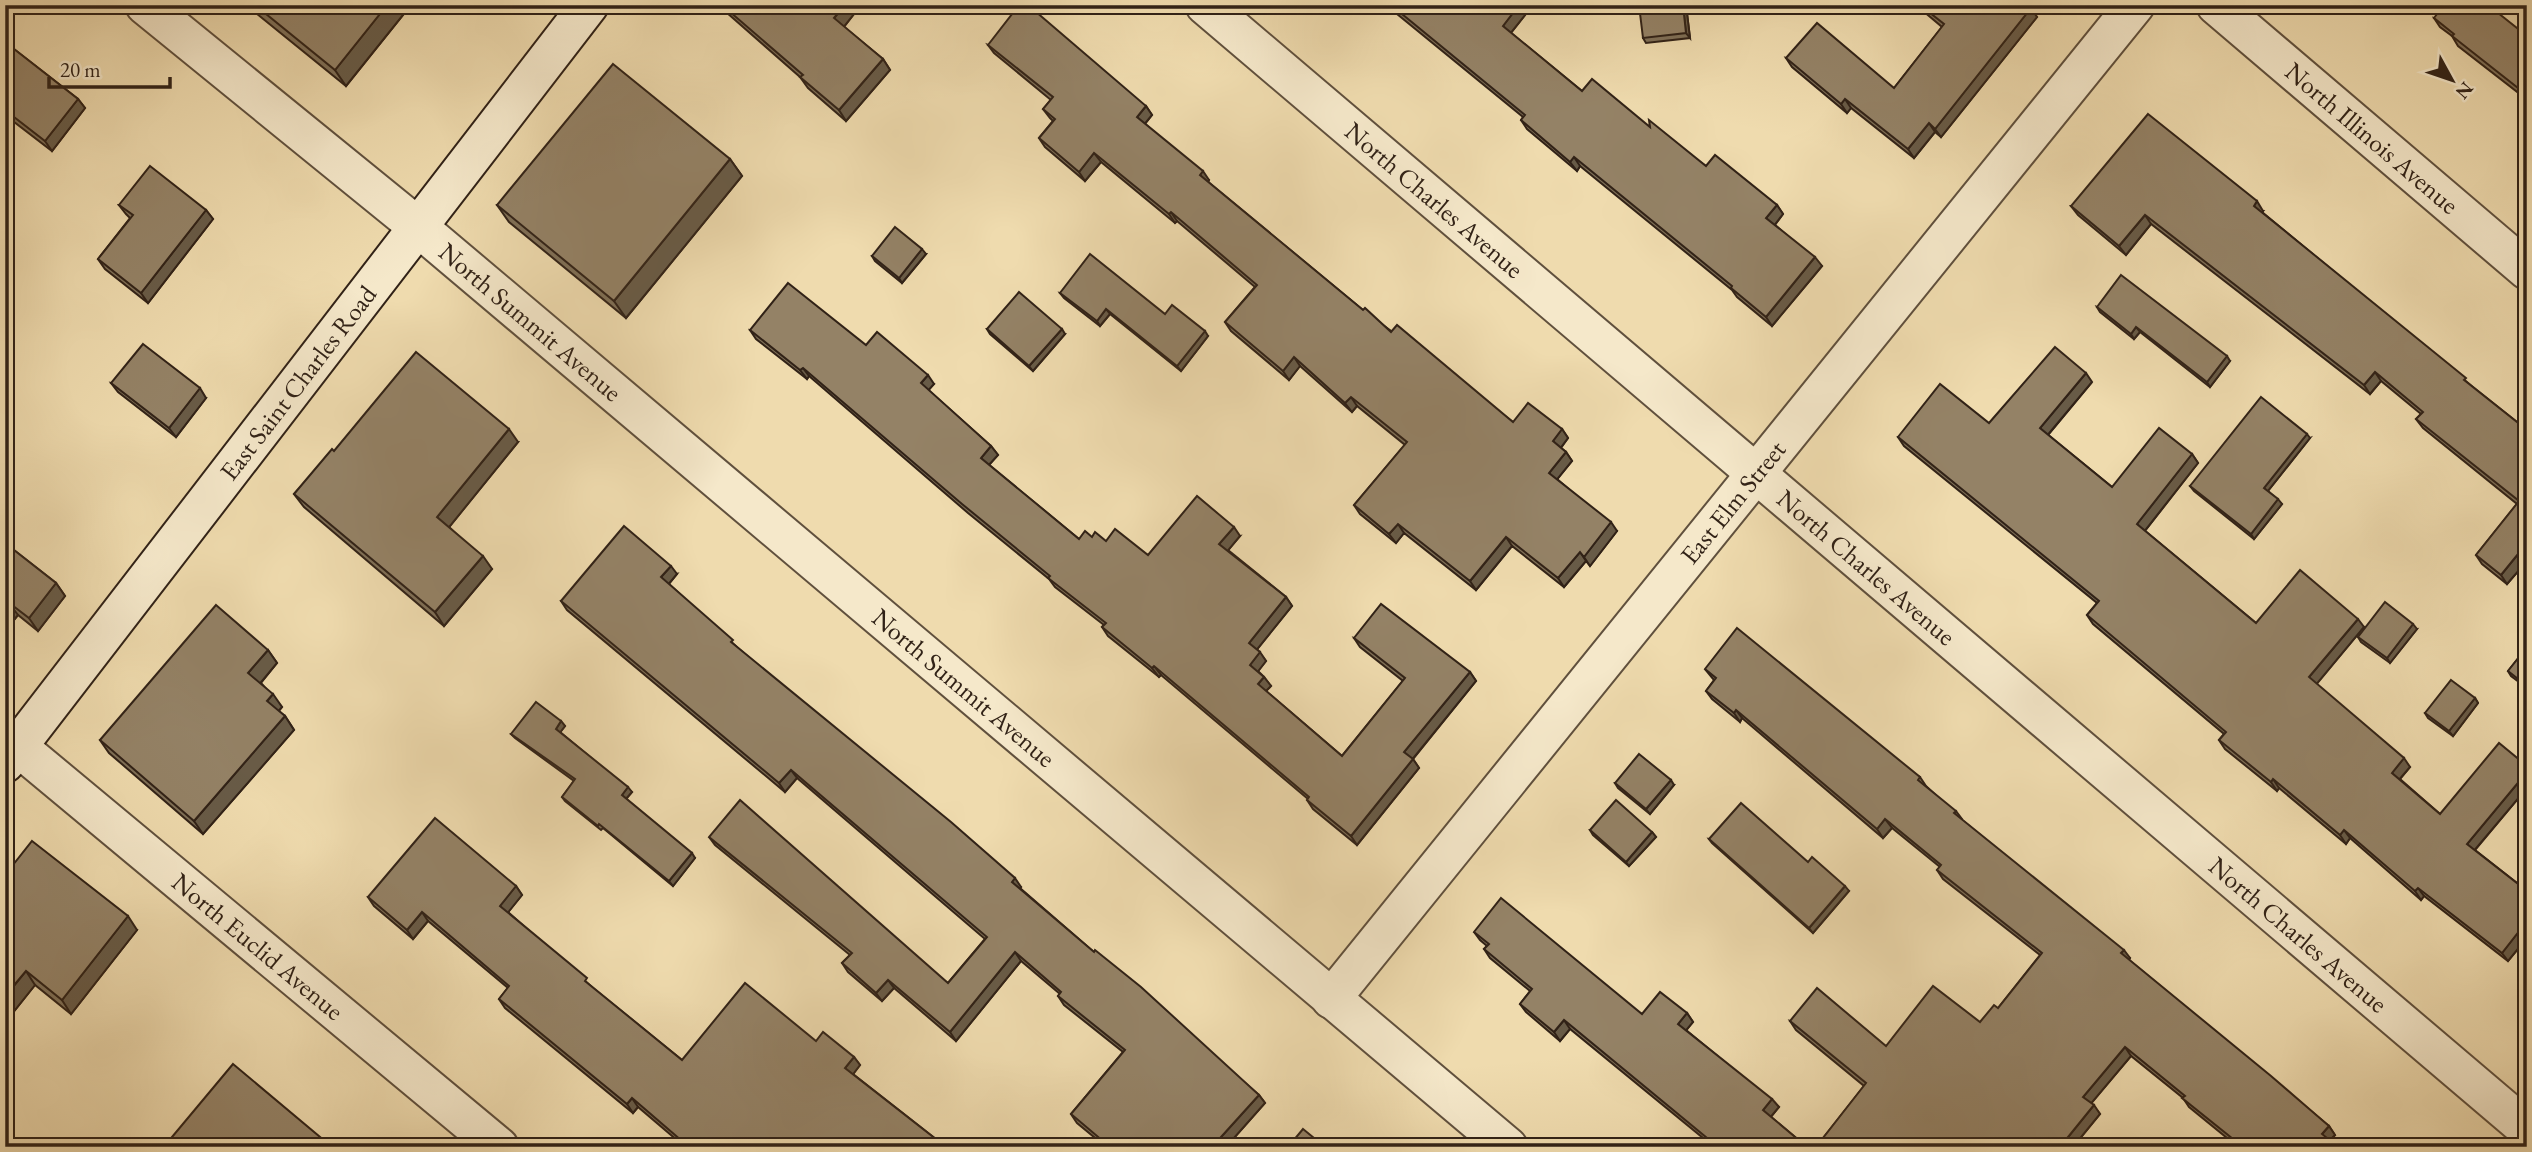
<svg xmlns="http://www.w3.org/2000/svg" width="2532" height="1152" viewBox="0 0 2532 1152" font-family="'EB Garamond',serif">
<style>
.lines{fill:none;stroke-linecap:round;stroke-linejoin:round}
.minor-casing{stroke:#60503d;stroke-width:42}
.secondary-casing{stroke:#312217;stroke-width:42}
.minor{stroke:#f5e8ca;stroke-width:38}
.secondary{stroke:#f5e8ca;stroke-width:38}
.wall{fill:#7f7058;stroke:#312217;stroke-width:2}
.shaded-wall{fill:#685b47;stroke:#312217;stroke-width:2}
.building{fill:#948266;stroke:#312217;stroke-width:2}
.labels{text-anchor:middle;stroke-width:7;stroke-linejoin:round;paint-order:stroke}
.street-label{font-size:26px;fill:#312217;stroke:#f5e8ca}
</style>
<rect width="100%" height="100%" fill="#efdbae"/>
<filter id="stains"><feTurbulence type="fractalNoise" baseFrequency=".00286" numOctaves="4"/><feColorMatrix values="0 0 0 0 .2 0 0 0 0 .09 0 0 0 0 .02 0 0 0 .5 -.17"/></filter>
<radialGradient id="worn" r=".72"><stop offset=".6" stop-color="#630" stop-opacity="0"/><stop offset="1" stop-color="#630" stop-opacity=".3"/></radialGradient>
<g class="lines">
<defs>
<g id="minor">
<path id="s1" d="M145 5 418 227 1508 1147"/>
<path id="s2" d="M1205 5 2527 1129"/>
<path id="s3" d="M2216 5 2527 270"/>
<path id="s4" d="M5 736 499 1147"/>
<path id="s5" d="M1331 999 2135 5"/>
</g>
<g id="secondary">
<path id="s6" d="M5 763 589 5"/>
</g>
</defs>
<use href="#minor" class="minor-casing"/>
<use href="#secondary" class="secondary-casing"/>
<use href="#minor" class="minor"/>
<use href="#secondary" class="secondary"/>
</g>
<g class="wall">
<polygon points="246,5 411,5 346,86"/>
<polygon points="718,5 861,5 844,27 883,59 890,70 846,121 808,88 800,77"/>
<polygon points="1386,5 1533,5 1511,33 1582,91 1650,127 1706,166 1777,205 1783,214 1775,225 1822,266 1772,326 1737,297 1732,290 1580,166 1577,171 1527,129 1521,120 1523,117"/>
<polygon points="1686,5 1690,38 1646,43 1643,38"/>
<polygon points="1916,5 2027,5 2037,17 1941,137 1935,132 1914,158 1851,108 1847,113 1792,67 1786,58 1894,88 1942,27"/>
<polygon points="2434,18 2527,36 2527,105 2521,95 2458,46 2452,36 2440,27"/>
<polygon points="5,42 78,99 85,108 52,151 5,115"/>
<polygon points="988,45 1146,106 1152,115 1145,124 1209,180 1208,182 1363,310 1513,422 1562,429 1568,438 1561,448 1566,452 1572,461 1557,479 1617,531 1590,566 1586,561 1564,587 1512,546 1476,590 1404,533 1396,543 1360,514 1354,505 1405,445 1357,406 1352,412 1300,366 1289,380 1231,331 1225,322 1255,287 1177,221 1175,223 1101,162 1085,181 1045,147 1039,138 1053,121 1050,118 1043,109 1051,100 994,53"/>
<polygon points="730,159 742,176 626,318 509,222 497,205"/>
<polygon points="119,205 206,210 213,219 148,303 105,269 98,259 130,218 126,214"/>
<polygon points="2071,206 2263,211 2262,212 2473,387 2527,430 2527,561 2507,584 2482,564 2476,555 2517,504 2423,428 2416,419 2421,414 2381,381 2370,394 2151,224 2126,255 2078,215"/>
<polygon points="926,254 902,283 875,261 872,256"/>
<polygon points="1060,293 1165,314 1208,336 1181,371 1110,314 1100,326 1064,298"/>
<polygon points="2097,307 2230,361 2210,387 2140,332 2134,339 2100,312"/>
<polygon points="987,329 1065,334 1033,371 990,334"/>
<polygon points="750,330 866,345 934,384 928,390 991,446 998,455 989,465 1079,539 1092,537 1148,555 1240,536 1228,550 1286,597 1292,606 1257,649 1266,661 1258,671 1264,677 1271,686 1266,691 1342,756 1403,681 1360,647 1354,638 1470,672 1476,681 1413,759 1419,768 1357,845 1313,809 1307,800 1308,799 1161,675 1159,677 1108,636 1102,627 1104,625 1055,587 1049,579 968,513 809,376 807,379 756,339"/>
<polygon points="2092,382 2048,435 2112,487 2192,454 2198,463 2145,531 2256,623 2364,627 2316,684 2410,767 2400,779 2440,814 2527,766 2527,788 2475,850 2517,883 2527,870 2527,938 2508,961 2424,896 2421,900 2350,838 2346,844 2279,788 2277,791 2225,749 2219,740 2224,734 2093,624 2087,615 2097,603 1904,446 1898,437 1989,423"/>
<polygon points="111,383 206,398 176,437 118,392"/>
<polygon points="2310,438 2268,491 2282,504 2254,539 2194,491 2190,486"/>
<polygon points="518,442 449,527 492,569 444,626 304,507 294,494 334,451"/>
<polygon points="5,543 56,583 65,596 38,631 18,615 5,631"/>
<polygon points="677,574 669,584 739,649 1021,887 1020,888 1259,1095 1265,1103 1226,1147 1106,1147 1077,1123 1071,1114 1123,1052 1064,1005 1058,996 1060,994 1021,961 956,1041 894,988 882,1001 848,972 842,963 850,955 715,845 709,837 948,983 985,939 797,778 785,792 567,610 561,601"/>
<polygon points="2417,629 2390,663 2361,642 2358,637"/>
<polygon points="2527,647 2527,688 2511,676 2508,671"/>
<polygon points="268,650 277,663 261,683 282,707 279,711 285,716 294,730 203,834 109,753 100,740"/>
<polygon points="1705,669 1920,777 1926,786 1962,820 2130,958 2129,960 2329,1126 2335,1135 2330,1140 2338,1147 2238,1147 2189,1107 2183,1098 2131,1056 2091,1103 2100,1114 2073,1147 1816,1147 1864,1086 1796,1030 1790,1021 1886,1046 1980,1022 1998,1008 2040,955 1943,879 1937,870 1940,867 1892,828 1883,838 1742,718 1740,722 1712,699 1706,691 1714,680"/>
<polygon points="2475,698 2478,703 2453,736 2428,718 2425,713"/>
<polygon points="561,721 565,726 560,732 632,792 626,799 695,858 673,886 603,828 601,830 565,801 562,797 574,781 515,738 511,734"/>
<polygon points="1615,783 1674,785 1650,814 1618,788"/>
<polygon points="1590,830 1652,832 1656,837 1629,866 1593,835"/>
<polygon points="1709,839 1808,862 1849,891 1813,933 1712,843"/>
<polygon points="5,875 137,930 71,1014 35,985 15,1010 5,1002"/>
<polygon points="516,886 522,895 508,912 593,988 682,1060 816,1041 854,1057 860,1065 853,1074 946,1147 685,1147 638,1107 633,1113 505,1008 499,999 508,988 428,921 413,939 374,906 368,897"/>
<polygon points="1474,932 1642,1014 1687,1013 1693,1022 1686,1030 1779,1107 1771,1117 1807,1147 1714,1147 1570,1029 1560,1041 1526,1012 1520,1004 1530,991 1490,958 1484,949 1487,946 1480,940"/>
</g>
<g class="shaded-wall">
<polygon points="387,5 411,5 346,86 335,70"/>
<polygon points="845,5 861,5 842,29 834,18"/>
<polygon points="1519,5 1533,5 1509,35 1503,26"/>
<polygon points="1683,5 1686,5 1690,38 1686,33"/>
<polygon points="2031,8 2037,17 1941,137 1935,129"/>
<polygon points="883,59 890,70 846,121 839,110"/>
<polygon points="78,99 85,108 52,151 45,141"/>
<polygon points="1845,99 1851,108 1847,113 1841,104"/>
<polygon points="1146,106 1152,115 1143,126 1137,117"/>
<polygon points="1929,123 1935,132 1914,158 1908,149"/>
<polygon points="1094,153 1101,162 1085,181 1079,172"/>
<polygon points="1574,157 1580,166 1577,171 1570,162"/>
<polygon points="730,159 742,176 626,318 614,301"/>
<polygon points="1203,171 1209,180 1207,184 1200,175"/>
<polygon points="2257,201 2263,211 2261,215 2254,206"/>
<polygon points="1777,205 1783,214 1773,227 1766,218"/>
<polygon points="206,210 213,219 148,303 141,293"/>
<polygon points="1171,212 1177,221 1175,223 1169,214"/>
<polygon points="2145,215 2151,224 2126,255 2119,246"/>
<polygon points="922,249 926,254 902,283 899,278"/>
<polygon points="1815,257 1822,266 1772,326 1766,317"/>
<polygon points="1106,309 1110,314 1100,326 1097,321"/>
<polygon points="2136,327 2140,332 2134,339 2131,334"/>
<polygon points="1062,329 1065,334 1033,371 1029,366"/>
<polygon points="1205,331 1208,336 1181,371 1177,366"/>
<polygon points="2227,356 2230,361 2210,387 2207,382"/>
<polygon points="1294,357 1300,366 1289,380 1283,371"/>
<polygon points="803,368 809,376 807,379 800,370"/>
<polygon points="2375,372 2381,381 2370,394 2364,385"/>
<polygon points="2086,373 2092,382 2046,437 2040,428"/>
<polygon points="928,375 934,384 927,392 921,383"/>
<polygon points="200,388 206,398 176,437 169,428"/>
<polygon points="1351,397 1357,406 1352,412 1345,403"/>
<polygon points="509,429 518,442 446,531 437,517"/>
<polygon points="1562,429 1568,438 1559,450 1553,441"/>
<polygon points="2307,434 2310,438 2267,492 2264,488"/>
<polygon points="991,446 998,455 987,467 981,458"/>
<polygon points="1566,452 1572,461 1555,482 1549,473"/>
<polygon points="2192,454 2198,463 2143,533 2137,524"/>
<polygon points="2278,499 2282,504 2254,539 2251,534"/>
<polygon points="1611,522 1617,531 1590,566 1584,557"/>
<polygon points="1398,524 1404,533 1396,543 1389,534"/>
<polygon points="1234,527 1240,536 1226,553 1219,544"/>
<polygon points="1506,537 1512,546 1476,590 1470,581"/>
<polygon points="2527,543 2527,561 2507,584 2501,575"/>
<polygon points="1580,552 1586,561 1564,587 1558,578"/>
<polygon points="483,556 492,569 444,626 435,612"/>
<polygon points="671,566 677,574 667,586 661,577"/>
<polygon points="56,583 65,596 38,631 29,618"/>
<polygon points="1286,597 1292,606 1255,652 1249,643"/>
<polygon points="8,602 18,615 5,631 5,605"/>
<polygon points="2358,619 2364,627 2315,686 2309,677"/>
<polygon points="2413,624 2417,629 2390,663 2387,658"/>
<polygon points="268,650 277,663 258,686 248,673"/>
<polygon points="1260,652 1266,661 1256,674 1250,665"/>
<polygon points="1154,666 1161,675 1159,677 1152,668"/>
<polygon points="1470,672 1476,681 1411,761 1404,752"/>
<polygon points="1264,677 1271,686 1264,693 1258,684"/>
<polygon points="273,694 282,707 276,714 267,701"/>
<polygon points="2475,698 2478,703 2453,736 2449,731"/>
<polygon points="1736,710 1742,718 1740,722 1734,713"/>
<polygon points="285,716 294,730 203,834 194,821"/>
<polygon points="561,721 565,726 559,734 556,729"/>
<polygon points="2404,758 2410,767 2398,781 2392,773"/>
<polygon points="1413,759 1419,768 1357,845 1351,836"/>
<polygon points="791,770 797,778 785,792 779,783"/>
<polygon points="2527,772 2527,788 2473,852 2467,844"/>
<polygon points="2273,779 2279,788 2277,791 2271,782"/>
<polygon points="1671,780 1674,785 1650,814 1646,809"/>
<polygon points="628,787 632,792 625,800 622,795"/>
<polygon points="1956,811 1962,819 1960,822 1954,813"/>
<polygon points="1885,819 1892,828 1883,838 1877,829"/>
<polygon points="2344,830 2350,838 2346,844 2340,835"/>
<polygon points="1652,832 1656,837 1629,866 1626,862"/>
<polygon points="692,853 695,858 673,886 669,881"/>
<polygon points="1015,878 1021,887 1018,891 1012,882"/>
<polygon points="516,886 522,895 506,915 500,906"/>
<polygon points="1845,886 1849,891 1813,933 1809,928"/>
<polygon points="2418,888 2424,896 2421,900 2415,891"/>
<polygon points="422,912 428,921 413,939 407,930"/>
<polygon points="128,916 137,930 71,1014 62,1000"/>
<polygon points="2527,921 2527,938 2508,961 2502,953"/>
<polygon points="2124,950 2130,958 2127,962 2121,953"/>
<polygon points="1015,952 1021,961 956,1041 950,1032"/>
<polygon points="26,971 35,985 15,1010 6,996"/>
<polygon points="888,980 894,988 882,1001 876,993"/>
<polygon points="1687,1013 1693,1022 1684,1033 1678,1024"/>
<polygon points="1564,1020 1570,1029 1560,1041 1554,1032"/>
<polygon points="2125,1047 2131,1056 2089,1106 2083,1097"/>
<polygon points="854,1057 860,1065 851,1077 845,1068"/>
<polygon points="1259,1095 1265,1103 1226,1147 1212,1147"/>
<polygon points="632,1098 638,1107 633,1113 627,1104"/>
<polygon points="1772,1099 1779,1107 1769,1119 1763,1110"/>
<polygon points="2094,1105 2100,1114 2073,1147 2060,1147"/>
<polygon points="2329,1126 2335,1135 2328,1142 2322,1134"/>
</g>
<g class="building">
<polygon points="255,5 387,5 335,70"/>
<polygon points="722,5 845,5 834,18 883,59 839,110 800,77 803,75"/>
<polygon points="1019,5 1028,5 1146,106 1137,117 1203,171 1200,175 1363,310 1365,308 1391,332 1397,325 1513,422 1528,403 1562,429 1553,441 1566,452 1549,473 1611,522 1584,557 1580,552 1558,578 1506,537 1470,581 1398,524 1389,534 1354,505 1407,442 1351,397 1345,403 1294,357 1283,371 1225,322 1257,285 1171,212 1169,214 1094,153 1079,172 1039,138 1055,119 1043,109 1053,97 988,45"/>
<polygon points="1391,5 1519,5 1503,26 1582,91 1592,79 1650,127 1649,120 1706,166 1715,155 1777,205 1766,218 1815,257 1766,317 1731,288 1732,286 1574,157 1570,162 1521,120 1525,115"/>
<polygon points="1639,5 1683,5 1686,33 1643,38"/>
<polygon points="1920,5 2027,5 2031,8 1935,129 1929,123 1908,149 1845,99 1841,104 1786,58 1817,23 1894,88 1944,24"/>
<polygon points="2444,5 2488,5 2527,36 2527,101 2520,96 2523,92 2452,36 2454,34 2434,18"/>
<polygon points="5,42 78,99 45,141 5,110"/>
<polygon points="613,64 730,159 614,301 497,205"/>
<polygon points="2148,114 2257,201 2254,206 2466,378 2464,380 2527,430 2527,543 2501,575 2476,555 2519,501 2416,419 2423,412 2375,372 2364,385 2145,215 2119,246 2071,206"/>
<polygon points="150,166 206,210 141,293 98,259 133,215 119,205"/>
<polygon points="895,227 922,249 899,278 872,256"/>
<polygon points="1090,254 1165,314 1172,305 1205,331 1177,366 1106,309 1097,321 1060,293"/>
<polygon points="2121,275 2227,356 2207,382 2136,327 2131,334 2097,307"/>
<polygon points="788,283 866,345 877,332 928,375 921,383 991,446 981,458 1079,539 1085,531 1092,537 1095,532 1106,541 1115,529 1148,555 1197,496 1234,527 1219,544 1286,597 1249,643 1260,652 1250,665 1264,677 1258,684 1342,756 1405,678 1354,638 1381,604 1470,672 1404,752 1413,759 1351,836 1307,800 1309,797 1154,666 1152,668 1102,627 1106,623 1048,578 1050,576 962,504 803,368 800,370 750,330"/>
<polygon points="1019,292 1062,329 1029,366 987,329"/>
<polygon points="143,344 200,388 169,428 111,383"/>
<polygon points="2055,347 2086,373 2040,428 2112,487 2159,428 2192,454 2137,524 2256,623 2300,570 2358,619 2309,677 2404,758 2392,773 2440,814 2499,743 2527,766 2527,772 2467,844 2517,883 2527,870 2527,921 2502,953 2418,888 2415,891 2344,830 2340,835 2273,779 2271,782 2219,740 2226,732 2087,615 2099,601 1898,437 1940,384 1989,423"/>
<polygon points="416,352 509,429 437,517 483,556 435,612 294,494 332,449 334,451"/>
<polygon points="2261,397 2307,434 2264,488 2278,499 2251,534 2190,486"/>
<polygon points="624,526 671,566 661,577 733,640 731,642 951,822 1015,878 1012,882 1094,952 1095,950 1141,987 1259,1095 1212,1147 1110,1147 1071,1114 1125,1050 1058,996 1061,992 1015,952 950,1032 888,980 876,993 842,963 852,953 709,837 740,800 948,983 987,937 791,770 779,783 561,601"/>
<polygon points="5,543 56,583 29,618 8,602 5,605"/>
<polygon points="2385,602 2413,624 2387,658 2358,637"/>
<polygon points="216,605 268,650 248,673 273,694 267,701 285,716 194,821 100,740"/>
<polygon points="1737,628 1920,777 1918,780 1956,811 1954,813 2124,950 2121,953 2271,1076 2329,1126 2322,1134 2338,1147 2243,1147 2182,1098 2185,1096 2125,1047 2083,1097 2094,1105 2060,1147 1816,1147 1866,1083 1790,1021 1817,988 1886,1046 1933,986 1980,1022 1994,1005 1998,1008 2042,953 1937,870 1941,865 1885,819 1877,829 1736,710 1734,713 1706,691 1716,678 1705,669"/>
<polygon points="2527,647 2527,686 2508,671"/>
<polygon points="2451,680 2475,698 2449,731 2425,713"/>
<polygon points="536,702 561,721 556,729 628,787 622,795 692,853 669,881 599,824 598,826 562,797 575,779 511,734"/>
<polygon points="1639,754 1671,780 1646,809 1615,783"/>
<polygon points="1616,800 1652,832 1626,862 1590,830"/>
<polygon points="1741,803 1808,862 1812,857 1845,886 1809,928 1709,839"/>
<polygon points="435,818 516,886 500,906 587,978 585,981 682,1060 745,983 816,1041 823,1032 854,1057 845,1068 946,1147 689,1147 632,1098 627,1104 499,999 509,986 422,912 407,930 368,897"/>
<polygon points="32,841 128,916 62,1000 26,971 5,996 5,875"/>
<polygon points="1501,898 1642,1014 1660,992 1687,1013 1678,1024 1772,1099 1763,1110 1807,1147 1718,1147 1564,1020 1554,1032 1520,1004 1532,989 1484,949 1489,944 1474,932"/>
<polygon points="233,1064 332,1147 171,1147 167,1143"/>
<polygon points="1303,1129 1325,1147 1288,1147"/>
</g>
<g class="labels">
<g class="street-label">
<text dy="9" stroke="none"><textPath href="#s3" startOffset="205">North Illinois Avenue</textPath></text>
<text dy="9" stroke="none"><textPath href="#s2" startOffset="301">North Charles Avenue</textPath></text>
<text dy="9" stroke="none"><textPath href="#s1" startOffset="499">North Summit Avenue</textPath></text>
<text dy="9" stroke="none"><textPath href="#s6" startOffset="480">East Saint Charles Road</textPath></text>
<text dy="9" stroke="none"><textPath href="#s5" startOffset="639">East Elm Street</textPath></text>
<text dy="9" stroke="none"><textPath href="#s2" startOffset="868">North Charles Avenue</textPath></text>
<text dy="9" stroke="none"><textPath href="#s1" startOffset="1066">North Summit Avenue</textPath></text>
<text dy="9" stroke="none"><textPath href="#s2" startOffset="1435">North Charles Avenue</textPath></text>
<text dy="9" stroke="none"><textPath href="#s4" startOffset="329">North Euclid Avenue</textPath></text>
</g>
</g>
<rect width="2532" height="1152" fill="none" stroke="#efdbae" stroke-width="28"/>
<rect x="7" y="7" width="2518" height="1138" fill="none" stroke="#312217" stroke-width="3.5"/>
<rect x="14" y="14" width="2504" height="1124" fill="none" stroke="#312217" stroke-width="2"/>
<g transform="translate(2452 80) rotate(130)" stroke="#f5e8ca" stroke-width="5" paint-order="stroke">
<path d="M0-5L12 26L0 18L-12 26Z" fill="#312217"/>
<text y="-10" font-size="19" font-weight="bold" text-anchor="middle" fill="#312217">N</text>
</g>
<path d="M49 77v10h121v-10" fill="none" stroke="#312217" stroke-width="3.5"/>
<text x="60" y="77" font-size="21" fill="#312217" stroke="#f5e8ca" stroke-width="5" paint-order="stroke">20 m</text>
<rect width="100%" height="100%" filter="url(#stains)"/>
<rect width="100%" height="100%" fill="url(#worn)"/>
</svg>
